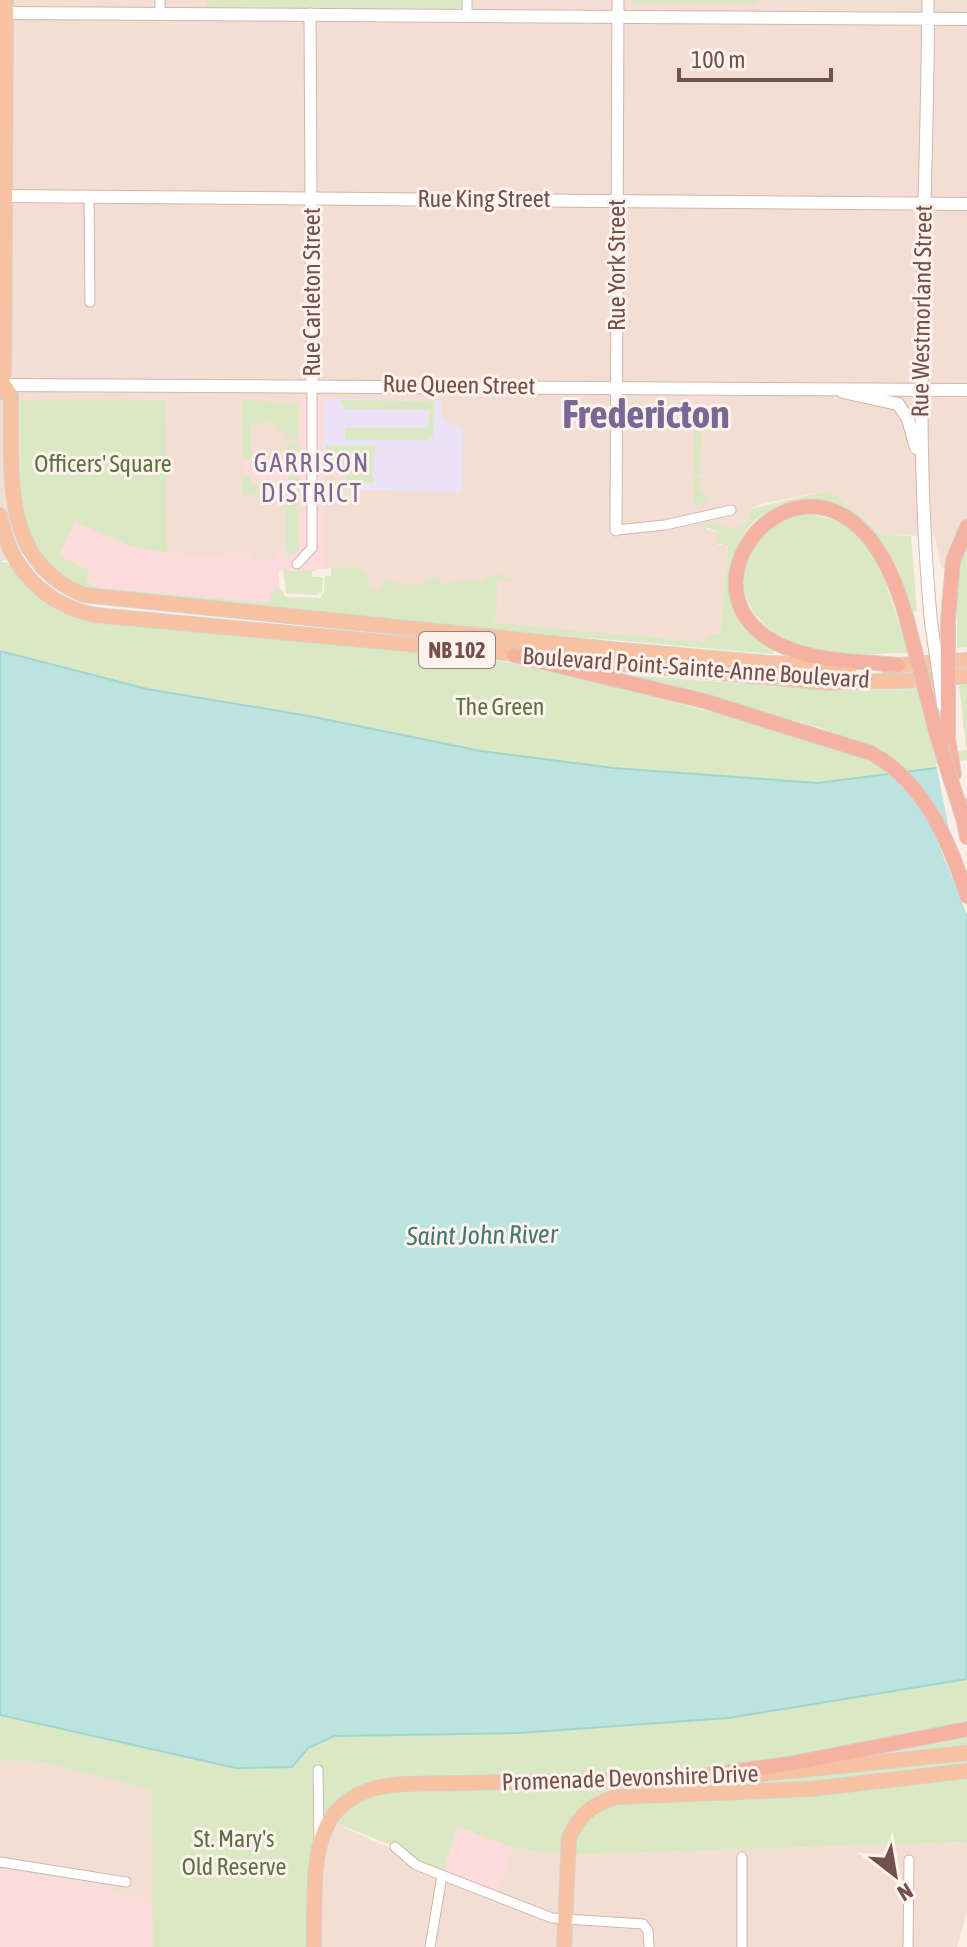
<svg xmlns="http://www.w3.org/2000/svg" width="967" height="1947" viewBox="0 0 967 1947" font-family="'Asap Condensed',sans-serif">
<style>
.residential{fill:#f3ded4}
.commercial{fill:#fbdcda}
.education{fill:#ebe2f8}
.green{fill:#dbe8c4}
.water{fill:#bbe4e0;stroke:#a1d5d1;stroke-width:2}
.pier{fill:#fbeee5}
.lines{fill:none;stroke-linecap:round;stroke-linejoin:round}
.minor-casing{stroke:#cfb6af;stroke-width:11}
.tertiary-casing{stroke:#cfb6af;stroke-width:13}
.secondary-casing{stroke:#d4b6af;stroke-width:14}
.primary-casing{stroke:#d8cecd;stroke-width:16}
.trunk-casing{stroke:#d8cecd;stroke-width:16}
.minor{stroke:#fff;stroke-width:9}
.tertiary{stroke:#fff;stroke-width:11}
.secondary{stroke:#fff;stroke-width:12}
.primary{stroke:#f7c2a1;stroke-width:14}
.trunk{stroke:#f5b2a0;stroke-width:14}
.secondary-bridge-casing{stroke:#d4b6af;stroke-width:14;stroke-linecap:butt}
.trunk-bridge-casing{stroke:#d8cecd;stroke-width:16;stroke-linecap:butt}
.secondary-bridge{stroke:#fff;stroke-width:12}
.trunk-bridge{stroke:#f5b2a0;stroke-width:14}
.labels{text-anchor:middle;stroke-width:6;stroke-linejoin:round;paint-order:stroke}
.shield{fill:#fef2ec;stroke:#9d817b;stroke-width:2}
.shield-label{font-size:22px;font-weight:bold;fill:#73504b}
.street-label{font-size:24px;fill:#73504b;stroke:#fef2ec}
.park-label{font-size:24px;fill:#5c7341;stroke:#fef2ec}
.neighbourhood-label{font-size:26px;letter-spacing:2px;fill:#7b6796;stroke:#fef2ec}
.water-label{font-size:26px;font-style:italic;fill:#407874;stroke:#fef2ec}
.town-label{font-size:40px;font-weight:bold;fill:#7b6796;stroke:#fef2ec}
</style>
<rect width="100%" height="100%" fill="#fbeee5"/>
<g class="residential">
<polygon points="0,0 967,0 967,519 947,568 941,568 935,536 883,535 834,493 827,491 761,504 750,509 747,522 734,529 711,522 706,525 708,530 720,532 718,545 728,545 720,635 706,642 397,613 380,590 369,590 359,567 279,571 279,587 272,592 273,598 32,549 0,562"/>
<polygon points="0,1761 41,1762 151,1788 153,1908 141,1897 124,1899 105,1886 0,1869"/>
<polygon points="328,1820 495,1896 513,1848 566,1855 967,1842 967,1912 957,1947 314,1947"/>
</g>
<g class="commercial">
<polygon points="300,398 337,398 326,462 325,567 317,567 317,571 279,571 279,587 272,592 270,603 101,588 87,582 89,570 59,555 34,435 167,495 167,553 225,556 226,551 253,551 253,558 274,559 281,551 299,551 299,476 288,484 251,485 251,475 242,475 242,460 288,459 299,467"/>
<polygon points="457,1825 513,1848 495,1896 442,1876"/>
<polygon points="0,1869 105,1886 124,1899 141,1897 153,1908 153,1947 0,1947"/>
</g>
<polygon class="education" points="325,398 442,401 441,418 463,429 462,492 345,490 346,468 322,468"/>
<g class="green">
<polygon points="206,0 467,0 467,15 206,13"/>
<polygon points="632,0 756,0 756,4 634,3"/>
<path d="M20 400 166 401 167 553 131 546 75 522 59 555 89 570 87 582 101 588 270 603 272 592 279 587 286 597 320 598 324 592 325 576H331V567H359L369 579V590H380L384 579 404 585H425V578L439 577 440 584 479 579 480 582H485L486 577 499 574 517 581H497V614L491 622 706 642 710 634H720L728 546 711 541 717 542 719 532 697 524 711 522 734 529 747 522 750 509 827 491 834 493 882 535 911 536 917 611 910 612C903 589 897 564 882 544 829 471 713 501 737 594 744 620 752 632 774 647L773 654 406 622 76 587 41 562 21 513Z"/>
<polygon points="242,400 299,404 299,439 284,439 284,430 275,430 275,421 250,425 251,457 258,460 242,460"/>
<polygon points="339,400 435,401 433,435 427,440 345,440 345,428 428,428 429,410 345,409"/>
<polygon points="694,429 702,430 700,472 705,474 694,474"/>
<polygon points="287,444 299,444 299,467 288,467 288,460 284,459"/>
<polygon points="326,445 376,445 372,472 375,483 359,483 358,490 345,490 346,469 327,468 326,490"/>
<polygon points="242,475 251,475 252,485 288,484 288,476 299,476 299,492 242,495"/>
<polygon points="699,477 700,491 708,494 707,501 694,506 693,478"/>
<polygon points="290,496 299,496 299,551 296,554 286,554 285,499"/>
<path d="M800 511 848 524 876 554 909 653C877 653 842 658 811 650 767 638 727 600 751 552 754 546 757 536 762 531 771 522 789 517 800 511Z"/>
<polygon points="967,538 967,647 957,648 957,611 953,610 959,557"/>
<path d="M0 562H7C30 593 51 607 88 619L491 660 573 672 694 708 879 751 821 728 629 675 842 691 918 689 934 754 967 750V764L818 783 613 768 481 751 309 716 147 689 0 651Z"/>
<polygon points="283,571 312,571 312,577 323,577 322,592 316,595 286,593"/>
<polygon points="108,609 772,670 859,674 967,666 967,669 915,674 803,676"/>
<polygon points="967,684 967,747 966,748 959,685"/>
<polygon points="967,1679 967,1842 566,1855 513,1848 457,1826 442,1876 395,1847 328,1820 314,1947 153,1947 151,1789 41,1762 0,1761 0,1715 236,1768 292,1767 308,1748 334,1736 519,1733 728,1718"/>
</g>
<polygon class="water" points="0,651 147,689 309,716 481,751 613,768 818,783 967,764 967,1679 728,1718 519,1733 334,1736 308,1748 292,1767 236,1768 0,1715"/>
<polygon class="pier" points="967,760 967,915 925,811 889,770 903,768 923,787 952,844 936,764"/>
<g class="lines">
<defs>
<g id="minor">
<polyline points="160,0 160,13"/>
<polyline points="467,0 467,15"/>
<polyline points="89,197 90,302"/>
<polyline points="616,530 665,525 731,510"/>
<polyline points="297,564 312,548 312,384"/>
<polyline points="318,1770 319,1839"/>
<polyline points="395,1847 416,1865 552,1918 643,1924 648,1931 649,1947"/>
<polyline points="742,1857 742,1947"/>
<polyline points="0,1862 126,1882"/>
<polyline points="430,1947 442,1876"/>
<polyline points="908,1947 909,1860"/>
</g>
<g id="tertiary">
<polyline points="928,0 928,19"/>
<polyline points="310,14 312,384"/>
<polyline points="616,530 618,0"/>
</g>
<g id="secondary">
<polyline points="6,13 967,19"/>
<path d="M928 19C927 220 912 421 931 622"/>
<polyline points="0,196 967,204"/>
<polyline points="4,385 967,390"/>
<polyline points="843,392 898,404 908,419 916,448"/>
</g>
<g id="primary">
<path d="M4 385 11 396C12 475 0 562 84 595L621 650 768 663 850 666"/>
<polyline points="0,392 4,372 6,0"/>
<path d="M0 515C9 567 43 604 95 615L827 683 930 680 967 676"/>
<polyline points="887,666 967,660"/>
<polyline points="753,1775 967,1753"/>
<path d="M314 1947C316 1870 302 1789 405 1784L684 1779"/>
<path d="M564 1947 569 1838C579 1815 591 1805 615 1797L810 1789 967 1771"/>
</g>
<g id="trunk">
<polyline points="948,620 953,561 967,527"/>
<path d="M514 655 704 701 871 753C924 782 949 840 967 896"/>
<path d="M898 665C860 661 813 662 778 644 651 580 845 381 908 624"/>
<polyline points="948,739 954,774"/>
<polyline points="960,803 967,837"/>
<polyline points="675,1780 788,1764 967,1729"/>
</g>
</defs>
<use href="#minor" class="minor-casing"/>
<use href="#tertiary" class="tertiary-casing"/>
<use href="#secondary" class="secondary-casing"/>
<use href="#primary" class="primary-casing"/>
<use href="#trunk" class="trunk-casing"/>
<use href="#minor" class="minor"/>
<use href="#tertiary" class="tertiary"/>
<use href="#secondary" class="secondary"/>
<use href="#primary" class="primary"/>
<use href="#trunk" class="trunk"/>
<defs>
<polyline id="secondary-bridge" points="931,622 943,704"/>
<g id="trunk-bridge">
<polyline points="948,620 948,739"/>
<polyline points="908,624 938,739 962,815"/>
</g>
</defs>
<use href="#secondary-bridge" class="secondary-bridge-casing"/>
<use href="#trunk-bridge" class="trunk-bridge-casing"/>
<use href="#secondary-bridge" class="secondary-bridge"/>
<use href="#trunk-bridge" class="trunk-bridge"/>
</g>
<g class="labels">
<rect class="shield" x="419" y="632" width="76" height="36" rx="6"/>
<g class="shield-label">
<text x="457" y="658">NB 102</text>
</g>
<g class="street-label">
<text x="484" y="207">Rue King Street</text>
<text transform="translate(617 265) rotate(-90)" y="8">Rue York Street</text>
<text transform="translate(312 292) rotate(-90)" y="8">Rue Carleton Street</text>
<text transform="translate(922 311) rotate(-89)" y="8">Rue Westmorland Street</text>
<text transform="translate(459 385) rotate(1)" y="8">Rue Queen Street</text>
<text transform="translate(696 668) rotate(4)" y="8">Boulevard Point-Sainte-Anne Boulevard</text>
<text transform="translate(630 1778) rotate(-2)" y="8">Promenade Devonshire Drive</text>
</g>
<g class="park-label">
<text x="103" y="472">Officers' Square</text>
<text x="500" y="715">The Green</text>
<text x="234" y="1847">St. Mary's<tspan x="234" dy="28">Old Reserve</tspan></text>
</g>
<g class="neighbourhood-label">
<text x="312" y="472">GARRISON<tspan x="312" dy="30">DISTRICT</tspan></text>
</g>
<g class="water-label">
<text transform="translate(482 1235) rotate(-1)" y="9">Saint John River</text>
</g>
<g class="town-label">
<text x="646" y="428">Fredericton</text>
</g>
</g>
<g transform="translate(895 1875) rotate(149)" stroke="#fef2ec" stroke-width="6" paint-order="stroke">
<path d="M0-6L14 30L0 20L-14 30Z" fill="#73504b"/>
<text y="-12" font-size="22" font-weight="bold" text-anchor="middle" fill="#73504b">N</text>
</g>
<path d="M679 68v12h152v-12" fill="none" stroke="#73504b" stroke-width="4"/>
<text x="691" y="68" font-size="24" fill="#73504b" stroke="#fef2ec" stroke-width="6" paint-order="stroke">100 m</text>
</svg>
